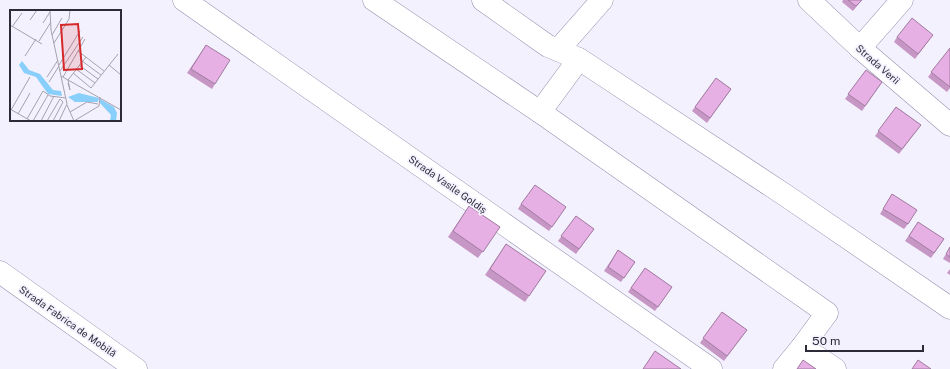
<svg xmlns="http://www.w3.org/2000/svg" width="950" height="369" viewBox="0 0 950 369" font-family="'Public Sans',sans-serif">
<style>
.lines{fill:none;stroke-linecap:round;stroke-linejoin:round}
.minor-casing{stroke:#968ead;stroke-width:23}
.minor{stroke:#fff;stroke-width:22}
.wall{fill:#c697c4}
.building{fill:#e6b0e4;stroke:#a17ba0}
.labels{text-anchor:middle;stroke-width:3.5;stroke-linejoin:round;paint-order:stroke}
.street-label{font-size:10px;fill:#2e2a37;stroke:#f4f1ff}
.inset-road{fill:none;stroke:#a5a1af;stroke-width:1}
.view{fill:#d62828;fill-opacity:0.15;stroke:#d62828;stroke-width:2}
.inset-edge{fill:none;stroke:#2e2a37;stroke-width:2}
</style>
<rect width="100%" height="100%" fill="#f4f1ff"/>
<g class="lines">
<defs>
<g id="minor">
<polyline points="184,0 711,369"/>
<polyline points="374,0 540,112 827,313 802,347 835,369"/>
<polyline points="483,0 538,39 548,46 579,59 788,197 950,308"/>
<polyline points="809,0 860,48 950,125"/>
<polyline points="860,48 902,0"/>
<polyline points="558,50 602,0"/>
<polyline points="540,112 579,59"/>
<polyline points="0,272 136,369"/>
<polyline points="784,369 802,347"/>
</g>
</defs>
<use href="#minor" class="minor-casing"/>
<use href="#minor" class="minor"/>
</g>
<g class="wall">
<polygon points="843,0 862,0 853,11 842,2"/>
<polygon points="897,37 930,39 915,59 894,42"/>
<polygon points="206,45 215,84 212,89 187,73"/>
<polygon points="950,48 950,88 947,92 928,77"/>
<polygon points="866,70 882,82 862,111 845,99"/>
<polygon points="716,78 731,89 707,123 692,111"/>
<polygon points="896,107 921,125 899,154 875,136"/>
<polygon points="892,194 908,224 904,229 880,214"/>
<polygon points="521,204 566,207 549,231 518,209"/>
<polygon points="469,206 500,227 478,258 448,237"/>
<polygon points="576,216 594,229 576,254 558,241"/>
<polygon points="918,222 944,239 931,258 905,241"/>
<polygon points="506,244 546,271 525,302 485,275"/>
<polygon points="950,247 950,263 943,259"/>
<polygon points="618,250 635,262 621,282 604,271"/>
<polygon points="645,268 672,287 655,311 628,292"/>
<polygon points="950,269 950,275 947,273"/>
<polygon points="722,312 747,330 724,361 700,343"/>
</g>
<g class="building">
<polygon points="848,0 862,0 856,6"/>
<polygon points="912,18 933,35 918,54 897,37"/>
<polygon points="206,45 230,60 215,84 191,69"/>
<polygon points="950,48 950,87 931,72"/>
<polygon points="866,70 882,82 865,106 848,94"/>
<polygon points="716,78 731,89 710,118 695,107"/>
<polygon points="896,107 921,125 902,149 878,131"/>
<polygon points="535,185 566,207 552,227 521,204"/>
<polygon points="892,194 917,210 908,224 883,209"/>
<polygon points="469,206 500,227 483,252 453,231"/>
<polygon points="576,216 594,229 579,249 561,236"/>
<polygon points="918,222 944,239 934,253 909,236"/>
<polygon points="506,244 546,271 529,296 490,269"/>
<polygon points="950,247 950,257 946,254"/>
<polygon points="618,250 635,262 624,278 608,267"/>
<polygon points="645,268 672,287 658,307 631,288"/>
<polygon points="722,312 747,330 727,356 703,338"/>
<polygon points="655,351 681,369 643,369"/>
<polygon points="803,360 816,369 797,369"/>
<polygon points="918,360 931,369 912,369"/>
</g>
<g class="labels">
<g class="street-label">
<text transform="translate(878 64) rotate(41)" y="4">Strada Verii</text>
<text transform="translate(448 184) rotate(35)" y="4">Strada Vasile Goldiș</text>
<text transform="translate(68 321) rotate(35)" y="4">Strada Fabrica de Mobilă</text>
</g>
</g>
<g transform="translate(10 10)">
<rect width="111" height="111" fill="#f4f1ff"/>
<path d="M12 51 19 60 30 64 43 80 51 81 52 86 38 84 26 67 14 63 9 55ZM69 83 89 88 88 92H65L58 87ZM90 89 104 97 107 103 106 111H100L101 105 90 93Z" fill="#89cffb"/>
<path class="inset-road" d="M40 0 41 20 57 94 49 111M20 10 27 0M33 13 40 2M0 15 32 34M2 17 12 3M42 25 52 8M29 31 41 12M44 33 59 9 60 0M68 41 94 61M15 46 26 29M72 51 91 65M49 55 70 21M69 55 88 69M99 55 111 65M66 59 85 73M50 61 73 27M63 63 81 78M51 66 111 100M37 67 48 50M53 67 75 29M39 72 49 56M58 73 60 80 58 70 76 47M81 78 108 44M57 95 64 111M0 99 21 111M1 100 20 67M60 102 77 92 88 94M8 104 20 83M17 109 33 81 40 86 56 88M23 111 38 85M31 111 44 86M37 111 50 89 53 92 43 111M64 111 89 96 90 87"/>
<path class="view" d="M68 14 72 59 54 60 51 15Z"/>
<rect width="111" height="111" class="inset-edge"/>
</g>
<path d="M806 345v6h117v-6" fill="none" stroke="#2e2a37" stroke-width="2"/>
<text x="812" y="345" font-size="12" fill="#2e2a37" stroke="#f4f1ff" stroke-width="3" paint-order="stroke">50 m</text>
</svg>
